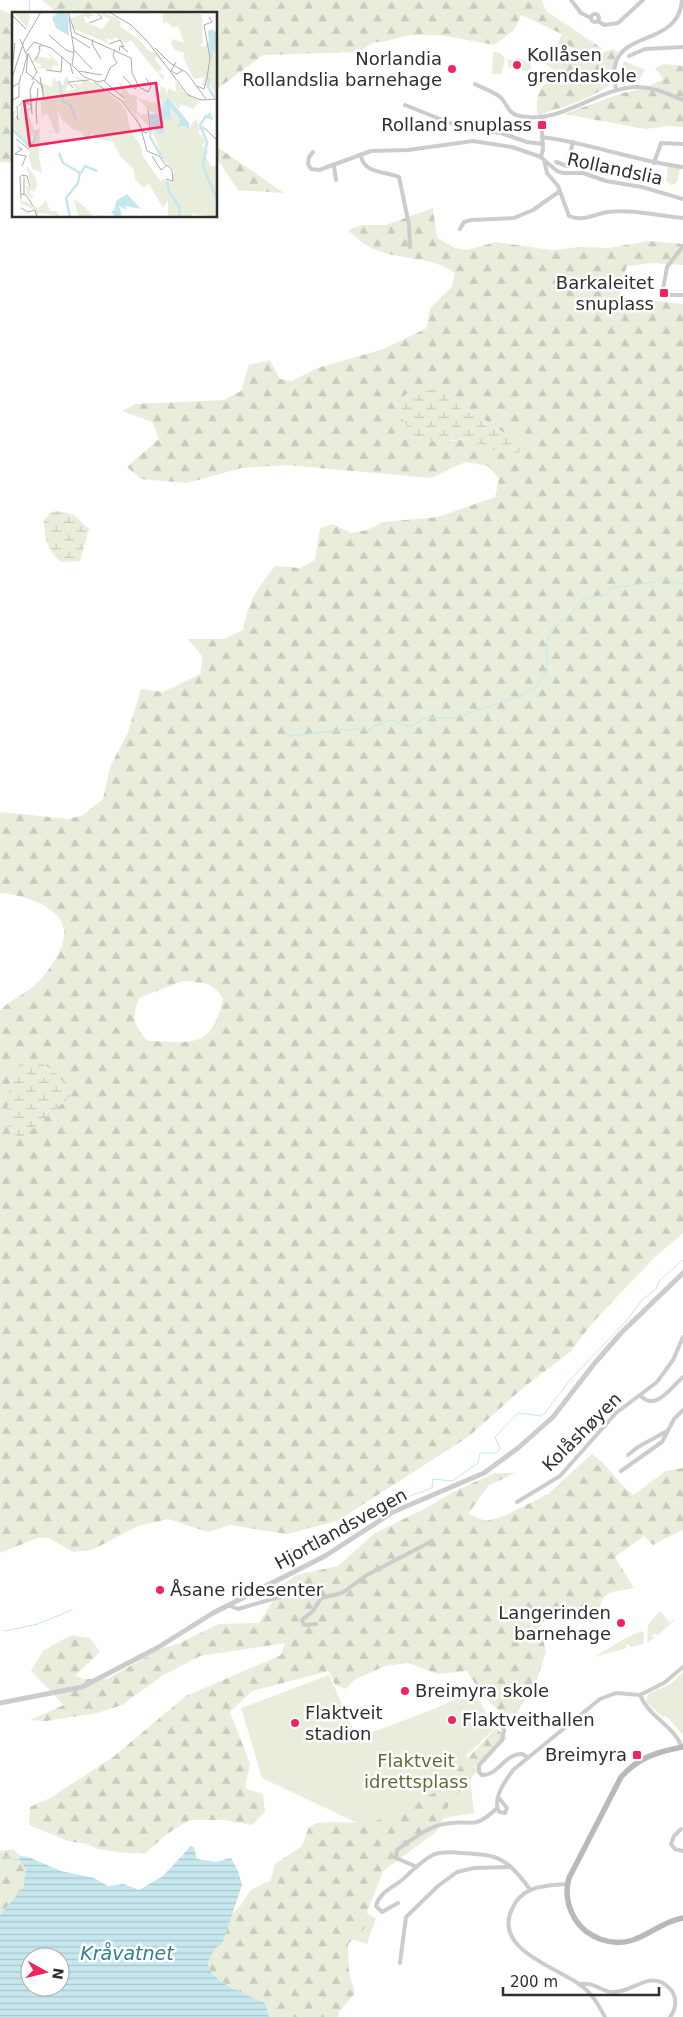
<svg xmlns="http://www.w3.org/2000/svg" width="683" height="2017" viewBox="0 0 683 2017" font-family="'DejaVu Sans',sans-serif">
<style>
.green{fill:#e9eddb}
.forest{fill:url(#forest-firs);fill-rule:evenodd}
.wetland{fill:url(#wetland-marsh)}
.water{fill:url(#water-rules);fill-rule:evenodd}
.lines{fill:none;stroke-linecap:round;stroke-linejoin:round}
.stream{stroke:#c6e7ee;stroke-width:1}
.minor{stroke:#ccc;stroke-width:4}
.tertiary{stroke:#ccc;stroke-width:5}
.secondary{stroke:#b9b9b9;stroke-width:5.5}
.poi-dot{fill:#f22460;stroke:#fff;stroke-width:2}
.labels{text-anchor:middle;stroke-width:5;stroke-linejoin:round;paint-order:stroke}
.poi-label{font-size:18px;fill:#2f2f2f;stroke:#fff;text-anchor:start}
.street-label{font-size:18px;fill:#2f2f2f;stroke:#fff}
.park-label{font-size:18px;fill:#5d6e39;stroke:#fff}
.water-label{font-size:19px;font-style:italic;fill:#348090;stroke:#fff}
.inset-river{fill:none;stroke:#c6e7ee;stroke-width:2.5}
.inset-road{fill:none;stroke:#acacac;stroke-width:1}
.view{fill:#f22460;fill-opacity:0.15;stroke:#f22460;stroke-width:2.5}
.inset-edge{fill:none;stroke:#2f2f2f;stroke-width:2.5}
</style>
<defs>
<pattern id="forest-firs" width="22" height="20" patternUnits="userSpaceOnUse" patternTransform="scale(1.25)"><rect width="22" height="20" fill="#e9eddb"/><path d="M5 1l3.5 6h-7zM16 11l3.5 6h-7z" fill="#c8ccbc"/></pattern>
<pattern id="wetland-marsh" width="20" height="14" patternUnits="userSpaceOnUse" patternTransform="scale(1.25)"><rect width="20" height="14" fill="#e9eddb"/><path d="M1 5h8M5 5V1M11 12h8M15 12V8" fill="none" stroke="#c8ccbc"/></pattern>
<pattern id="water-rules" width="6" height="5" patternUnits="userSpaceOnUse" patternTransform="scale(1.25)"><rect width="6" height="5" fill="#c6e7ee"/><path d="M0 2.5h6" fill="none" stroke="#aac6cc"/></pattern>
</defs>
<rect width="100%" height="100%" fill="#fff"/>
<g class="green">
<polygon points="493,52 500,53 505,59 501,74 492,74"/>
<polygon points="518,58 529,62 531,66 529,71 509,68 507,59 513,60"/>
<polygon points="624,61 645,70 639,80 620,75"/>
<polygon points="668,166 680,168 677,182 672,185 666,181"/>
<polygon points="660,1611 670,1623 674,1619 675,1620 657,1636 655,1633 651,1636 654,1638 647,1643 648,1625"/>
<polygon points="642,1631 644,1633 644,1644 630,1647 629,1644 625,1645 627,1648 594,1657 629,1636"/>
<polygon points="683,1672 683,1735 666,1716 663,1717 646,1702 648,1694 671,1684"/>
<polygon points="329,1675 357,1738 429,1711 468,1694 474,1694 480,1701 494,1729 467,1755 474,1813 372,1830 262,1778 241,1708"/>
<polygon points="363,1911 376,1918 367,1944 351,1939"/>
</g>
<g class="forest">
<polygon points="42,0 542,0 546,11 603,49 585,53 562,44 557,45 562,34 521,15 514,30 495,45 439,35 410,35 382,42 374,42 359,52 263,55 216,90 216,14 59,14"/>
<polygon points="0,9 14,16 14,163 0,162"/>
<path d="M565 48C585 59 592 56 613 49L618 52 614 61 610 85C587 100 563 108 537 115 537 94 536 87 556 77V71L542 62 554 50Z"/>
<polygon points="664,64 683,66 683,127 667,126 646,129 564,114 623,93 645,88 663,79 655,68"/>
<polygon points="216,146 223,151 284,193 238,190 220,163 216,162"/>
<path d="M433 208 437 238 455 248 467 250 496 242 552 250 579 247 609 248 648 241 683 244V265L652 263 627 266 621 284V297L683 304V1233L654 1258 594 1321 570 1352 523 1388 468 1437 337 1521 287 1534 229 1525 208 1532 168 1519 138 1526 92 1550 73 1552 49 1538H37L0 1553V1011C10 999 29 993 39 981 50 969 63 951 64 935 67 907 21 894 0 893V812L69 819 83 815 103 799 110 767 128 732 141 689 163 692 200 674 203 657 188 639H224L243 630C248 601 257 589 275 566L300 568 315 560 320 528 333 524 351 533 367 530 383 522 438 517 495 497 499 479 488 466 465 462 431 478 286 465 241 468 187 483 141 479 127 467 159 439 152 422 122 411 135 404 224 400 241 391 249 365 270 360 280 379 292 381 317 368 384 349 427 328 430 308 452 287 455 273C421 249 383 268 348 230L362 225H386ZM443 390 462 409 479 415 493 427 509 435 522 446 514 457 467 439 451 441ZM183 981C203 983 213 981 223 999 211 1050 192 1042 148 1041 134 1027 131 1017 139 998Z"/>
<path d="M592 1454C608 1465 618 1483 633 1495L666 1471 683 1468V1530L653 1545 644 1536 615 1557 634 1588C608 1593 603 1589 597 1617L590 1622 578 1620 560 1607 553 1609 540 1626 546 1652 536 1682 517 1713C496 1721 476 1685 467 1671L437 1674 408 1663 385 1666 354 1680 346 1689 335 1685 329 1671 252 1691 230 1712 250 1764 245 1788 263 1794 265 1812 252 1825 224 1820H190L168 1833 145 1853H125L98 1849 87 1844 68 1841 29 1825 30 1807 50 1798 113 1757 186 1696 281 1655 285 1643 200 1656 162 1676 122 1705 97 1713 46 1721 30 1720 64 1705 31 1671 43 1651 71 1635 90 1638 100 1652 75 1676 84 1679H107L162 1648 178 1644 219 1624 259 1623 283 1585 296 1575 338 1566 375 1533 428 1507 453 1492 495 1473H515L488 1486 468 1514 486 1521 504 1516 548 1494Z"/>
<path d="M496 1728 507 1738 449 1803 445 1816 436 1832 383 1871 367 1912 365 1928 348 1944 349 1972 355 1993 339 2012 338 2017H269L265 2003C250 1995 199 1979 210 1958 213 1952 215 1947 222 1943L232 1914 241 1905 251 1890 271 1880 275 1864 302 1846 309 1827 317 1823 329 1822 372 1823 446 1787 462 1764Z"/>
<polygon points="13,1849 21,1856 19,1859 26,1870 23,1888 0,1915 0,1851"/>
</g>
<g class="wetland">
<polygon points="443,390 462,409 479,415 493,427 509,435 523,446 514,458 467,439 434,441 413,435 399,414 397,401 411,391"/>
<path d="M59 511 74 515 89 529 80 561 61 562C46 549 45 539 44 520L51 512Z"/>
<path d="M29 1060C50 1063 62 1077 71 1096L22 1138 10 1132C4 1111 9 1091 14 1070Z"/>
</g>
<path class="water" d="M191 1846 194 1848 197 1859 216 1862 231 1858 238 1871 242 1885 222 1944C215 1947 213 1952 210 1958 199 1979 250 1995 265 2003L269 2017H0V1915L23 1888 26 1870 19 1859 21 1856 28 1857 61 1871 94 1878 108 1886 124 1884 139 1890 163 1876ZM30 1957H60V1987H30Z"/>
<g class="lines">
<g class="stream">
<polyline points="29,0 30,14"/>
<polyline points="216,134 220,135"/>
<polyline points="289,736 356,729 366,730 391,720 411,727 424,718 454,718 518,697 536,687 547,671 547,642 552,629 573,612 581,600 607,594 610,588 655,582 660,579 683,584"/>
<polyline points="285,1550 309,1545 327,1545 369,1519 390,1503 432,1488 433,1479 452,1481 478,1463 480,1453 497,1453 500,1448 495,1437 518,1413 541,1416 545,1413 570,1380 626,1321 642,1300 656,1289 659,1281 683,1260"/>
<polyline points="5,1631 38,1624 72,1610"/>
<polyline points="0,1854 15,1860 19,1859"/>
</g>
<g class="minor">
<polyline points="571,0 581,13 591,18"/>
<circle cx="595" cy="18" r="4"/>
<polyline points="598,21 604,25 618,23 643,0"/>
<polyline points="629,56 645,49 683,47"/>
<path d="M475 84C482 88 492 91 499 96 507 102 507 114 520 116 560 125 596 89 635 87 652 86 668 94 683 100"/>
<path d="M616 89C601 24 678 53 682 0"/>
<polyline points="405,105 465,129 501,133 527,142 543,144"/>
<polyline points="541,116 543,149 541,157"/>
<path d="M542 137C590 143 635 161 683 167"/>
<polyline points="313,152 309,157 308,164 311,169 319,170 371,151 408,150 473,141 512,147 541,157"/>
<path d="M361 156C364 174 386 171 399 177L409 225 410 247"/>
<path d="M541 157 544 160 547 173 558 186 569 216C583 222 594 214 608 212 632 209 659 216 683 218"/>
<polyline points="544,160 557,171 563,173 583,173 606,181 642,187 683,199"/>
<polyline points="556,162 567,166 573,142"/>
<polyline points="654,163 661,143 683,144"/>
<polyline points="334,166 336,180"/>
<polyline points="460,229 464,222 471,220 514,218 533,210 560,191"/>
<polyline points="683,246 667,267 662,295 683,295"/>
<path d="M640 1395C655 1413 671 1387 683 1377"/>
<polyline points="628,1455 638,1447 667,1431"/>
<polyline points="621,1471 662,1442 674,1419 683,1410"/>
<polyline points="517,1502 560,1476 616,1413 657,1382 673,1360 683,1337"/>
<polyline points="228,1605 238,1609 289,1594 304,1591 318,1592 321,1598 342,1593 367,1575 432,1541"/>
<polyline points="316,1624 304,1625 302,1620 313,1611 321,1598"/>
<path d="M502 1725 504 1730 502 1740 479 1765V1772L482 1775C498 1776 505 1753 522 1754L527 1757"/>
<path d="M682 1747C673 1725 649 1717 640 1695L664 1683 683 1667"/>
<path d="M498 1797 507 1808 505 1813 499 1812C492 1799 505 1781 513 1770L600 1699 616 1693 640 1695"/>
<polyline points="681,1829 674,1836 671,1844 675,1849 683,1851"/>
<path d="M417 1867 396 1858 397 1850C410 1841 427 1827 444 1824 472 1818 472 1832 497 1808"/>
<path d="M567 1884C545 1886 522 1885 512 1909 493 1949 555 1967 579 1984 591 1992 598 2004 605 2017"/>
<path d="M398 1903 382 1912 376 1906C379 1893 392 1888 402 1880 412 1871 423 1859 435 1854 444 1851 453 1852 462 1853 499 1855 507 1858 529 1888"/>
<polyline points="400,1963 406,1917 438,1886 457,1872 474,1868 511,1867"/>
<path d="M579 1984C597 1982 599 1991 612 1992 631 1994 649 1970 667 1986 671 1989 674 1994 675 1999 676 2005 674 2012 670 2017"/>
</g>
<polyline class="tertiary" points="0,1703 82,1687 157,1648 213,1613 325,1556 393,1512 484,1473 518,1448 553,1417 594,1364 621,1333 683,1273"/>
<path class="secondary" d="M683 1747C657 1752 639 1757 621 1777L569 1878C565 1892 568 1907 575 1919 587 1938 612 1947 633 1940 651 1934 664 1921 683 1918"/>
</g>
<g class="poi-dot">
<circle cx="517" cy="65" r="5"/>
<circle cx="452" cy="69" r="5"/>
<rect x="537" y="120" width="10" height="10" rx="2.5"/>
<rect x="659" y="288" width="10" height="10" rx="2.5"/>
<circle cx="160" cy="1590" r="5"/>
<circle cx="621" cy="1623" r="5"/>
<circle cx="405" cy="1691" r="5"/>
<circle cx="452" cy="1720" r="5"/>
<circle cx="295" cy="1723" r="5"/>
<rect x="632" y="1750" width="10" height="10" rx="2.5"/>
</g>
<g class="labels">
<g class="poi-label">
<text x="527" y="61">Kollåsen<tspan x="527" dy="21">grendaskole</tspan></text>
<text x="442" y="65" text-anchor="end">Norlandia<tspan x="442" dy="21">Rollandslia barnehage</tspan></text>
<text x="532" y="131" text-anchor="end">Rolland snuplass</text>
<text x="654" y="289" text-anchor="end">Barkaleitet<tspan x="654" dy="21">snuplass</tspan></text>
<text x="170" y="1596">Åsane ridesenter</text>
<text x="611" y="1619" text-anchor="end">Langerinden<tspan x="611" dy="21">barnehage</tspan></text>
<text x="415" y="1697">Breimyra skole</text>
<text x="305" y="1719">Flaktveit<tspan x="305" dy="21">stadion</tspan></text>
<text x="462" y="1726">Flaktveithallen</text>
<text x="627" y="1761" text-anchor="end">Breimyra</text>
</g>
<g class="street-label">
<text transform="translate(615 169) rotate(12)" y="6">Rollandslia</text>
<text transform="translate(582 1432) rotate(-45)" y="6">Kolåshøyen</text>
<text transform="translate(341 1529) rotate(-29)" y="6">Hjortlandsvegen</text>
</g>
<g class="park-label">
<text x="416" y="1767">Flaktveit<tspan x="416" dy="21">idrettsplass</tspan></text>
</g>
<g class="water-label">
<text x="127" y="1960">Kråvatnet</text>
</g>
</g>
<g transform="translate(12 12)">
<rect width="205" height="205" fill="#fff"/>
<path d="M2 0H15L19 4 15 16ZM75 0 83 4H78V7L72 4 73 10 90 17 98 7 90 3 89 0 105 6 109 10 107 14 126 27 137 39 147 43 151 53 145 45 143 47 150 57 145 60 152 63 151 68 119 28 114 31 103 25 100 28 94 27 97 32 61 16 60 6ZM151 0 190 2 191 31 187 33 193 35 197 29V36L201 45 200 39 204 40 205 83 198 73 190 74 192 65 182 67 171 45 173 41 163 38 159 31 161 27 172 31 166 14 160 16 156 10 151 11ZM34 38 48 53 41 54 40 58 27 56 24 54 29 55 28 52 20 49 25 44 40 47ZM54 64 57 68 54 79 64 77 59 71 69 73 71 69 59 64 65 65 85 73 108 90 114 98 118 117 130 136V143L149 170 151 167 159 169 162 159 151 147 139 116 146 121 152 118 153 107 159 108 157 96 168 107 167 117 172 114 176 117 184 107 188 118 186 120 194 130 190 133 196 139 194 145 199 155 205 153V205L180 202 179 205H156V188L151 196 137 172 131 176 123 167 122 157 108 144 101 129 86 127 79 121 77 129 74 130 70 120 62 118 50 108 45 97 48 120 44 122 36 103 32 102 30 108 28 85 32 91 30 79 33 77 21 68 40 75 41 66 51 73ZM106 68 118 83 125 84V99L128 103 135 101 137 115 123 100 130 116 124 114 127 113 122 102 110 88 113 89 108 82 110 79ZM163 68 173 81 187 89 181 97 168 92 167 97 156 85 144 102 135 97 126 86 148 93 150 88 145 81 149 80 148 74 154 77 155 82 157 76 164 80ZM20 82 21 98 15 99 23 120 15 134 0 112V101L4 98 2 105 6 109 9 92 12 100 19 93 16 87ZM28 113 27 144 30 161 20 157 17 145V138ZM14 153 24 166 25 173 22 180 19 178 17 181 22 185 20 186 15 182 14 175 19 172ZM61 186 74 196 81 205H67ZM9 188 27 196 34 188 38 199H45L47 204 28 201 23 205V198L8 191Z" fill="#e9eddb"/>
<path d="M46 0 56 2 57 24 44 16 40 6ZM200 17 205 21V41L200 39 202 45H198L196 19ZM156 85 177 111V117L172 114 166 116 168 107 158 96 159 108 153 107 152 120 147 122 139 115 137 102H145ZM115 182 129 197 113 194 115 198 107 194 110 205H103L99 199H102L104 189Z" fill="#c6e7ee"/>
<path class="inset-river" d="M197 65 196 75 203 86M47 69 51 89 59 94 64 108M197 101 199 106 194 104 188 113 195 130 191 154 205 188M139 115 138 125 151 147M0 117 16 133 21 131 25 118M47 141 51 151 68 161 66 171 54 186 58 205M69 161 73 154 85 159M155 169 157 180 167 194 168 205"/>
<path class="inset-road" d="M56 0 63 21 119 46 120 61 127 75 136 80 139 75 134 66M97 0 119 13 136 30 176 83 189 88 205 87M0 3 14 17M57 6 62 39 60 53 72 65 86 70 93 68 98 56 105 51 101 44 103 37M77 11 90 6 85 0M37 23 54 38 62 41M59 24 78 36M8 27 15 44 10 63M81 27 80 32 89 47M97 32 108 28 112 35 109 34M143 36 158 51 175 61 194 87M62 38 80 57M107 39 108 34 116 40M14 40 22 30 39 36 58 52 61 62M23 48 28 39 27 34H31M164 50 159 59 165 62 171 58M0 57 3 31M34 58 49 60 50 44M67 59 90 63M14 60 30 73 31 78M14 61 16 41 25 60 20 68M111 64 123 77 126 73M0 66 12 29 29 0M92 69 112 86M82 70 110 89 128 113 135 139 147 144 154 153M185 74 192 77 195 66 198 46 192 13 200 10 197 5M0 75 7 71 9 63M61 76 56 70 77 68M25 86 32 88 28 65M0 88 7 85V71M7 94 11 89 19 93M24 97 26 76M24 97 25 112M20 102 18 78 22 69M4 104 6 108 5 94M191 115 205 128M130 119 135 121 138 116 136 98M4 127 17 137M6 135 10 137 3 142 14 144 10 154M140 144 149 158 155 153 160 158 161 169 154 167M9 163 15 164 18 174M8 164 9 187M12 165V182M9 182 14 183 21 194M0 185V203M9 196 16 200 23 198 25 205"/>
<path class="view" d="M144 71 150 115 18 134 12 89Z"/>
<rect width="205" height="205" class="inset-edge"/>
</g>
<g transform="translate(45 1972) rotate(98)"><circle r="24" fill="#ffffff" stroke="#acacac"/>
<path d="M0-4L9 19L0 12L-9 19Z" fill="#f22460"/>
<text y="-8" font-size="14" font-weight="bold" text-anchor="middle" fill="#2f2f2f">N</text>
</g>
<path d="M503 1987v8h156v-8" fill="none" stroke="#2f2f2f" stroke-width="2.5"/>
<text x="510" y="1987" font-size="15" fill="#2f2f2f" stroke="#ffffff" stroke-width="4" paint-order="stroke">200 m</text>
</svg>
